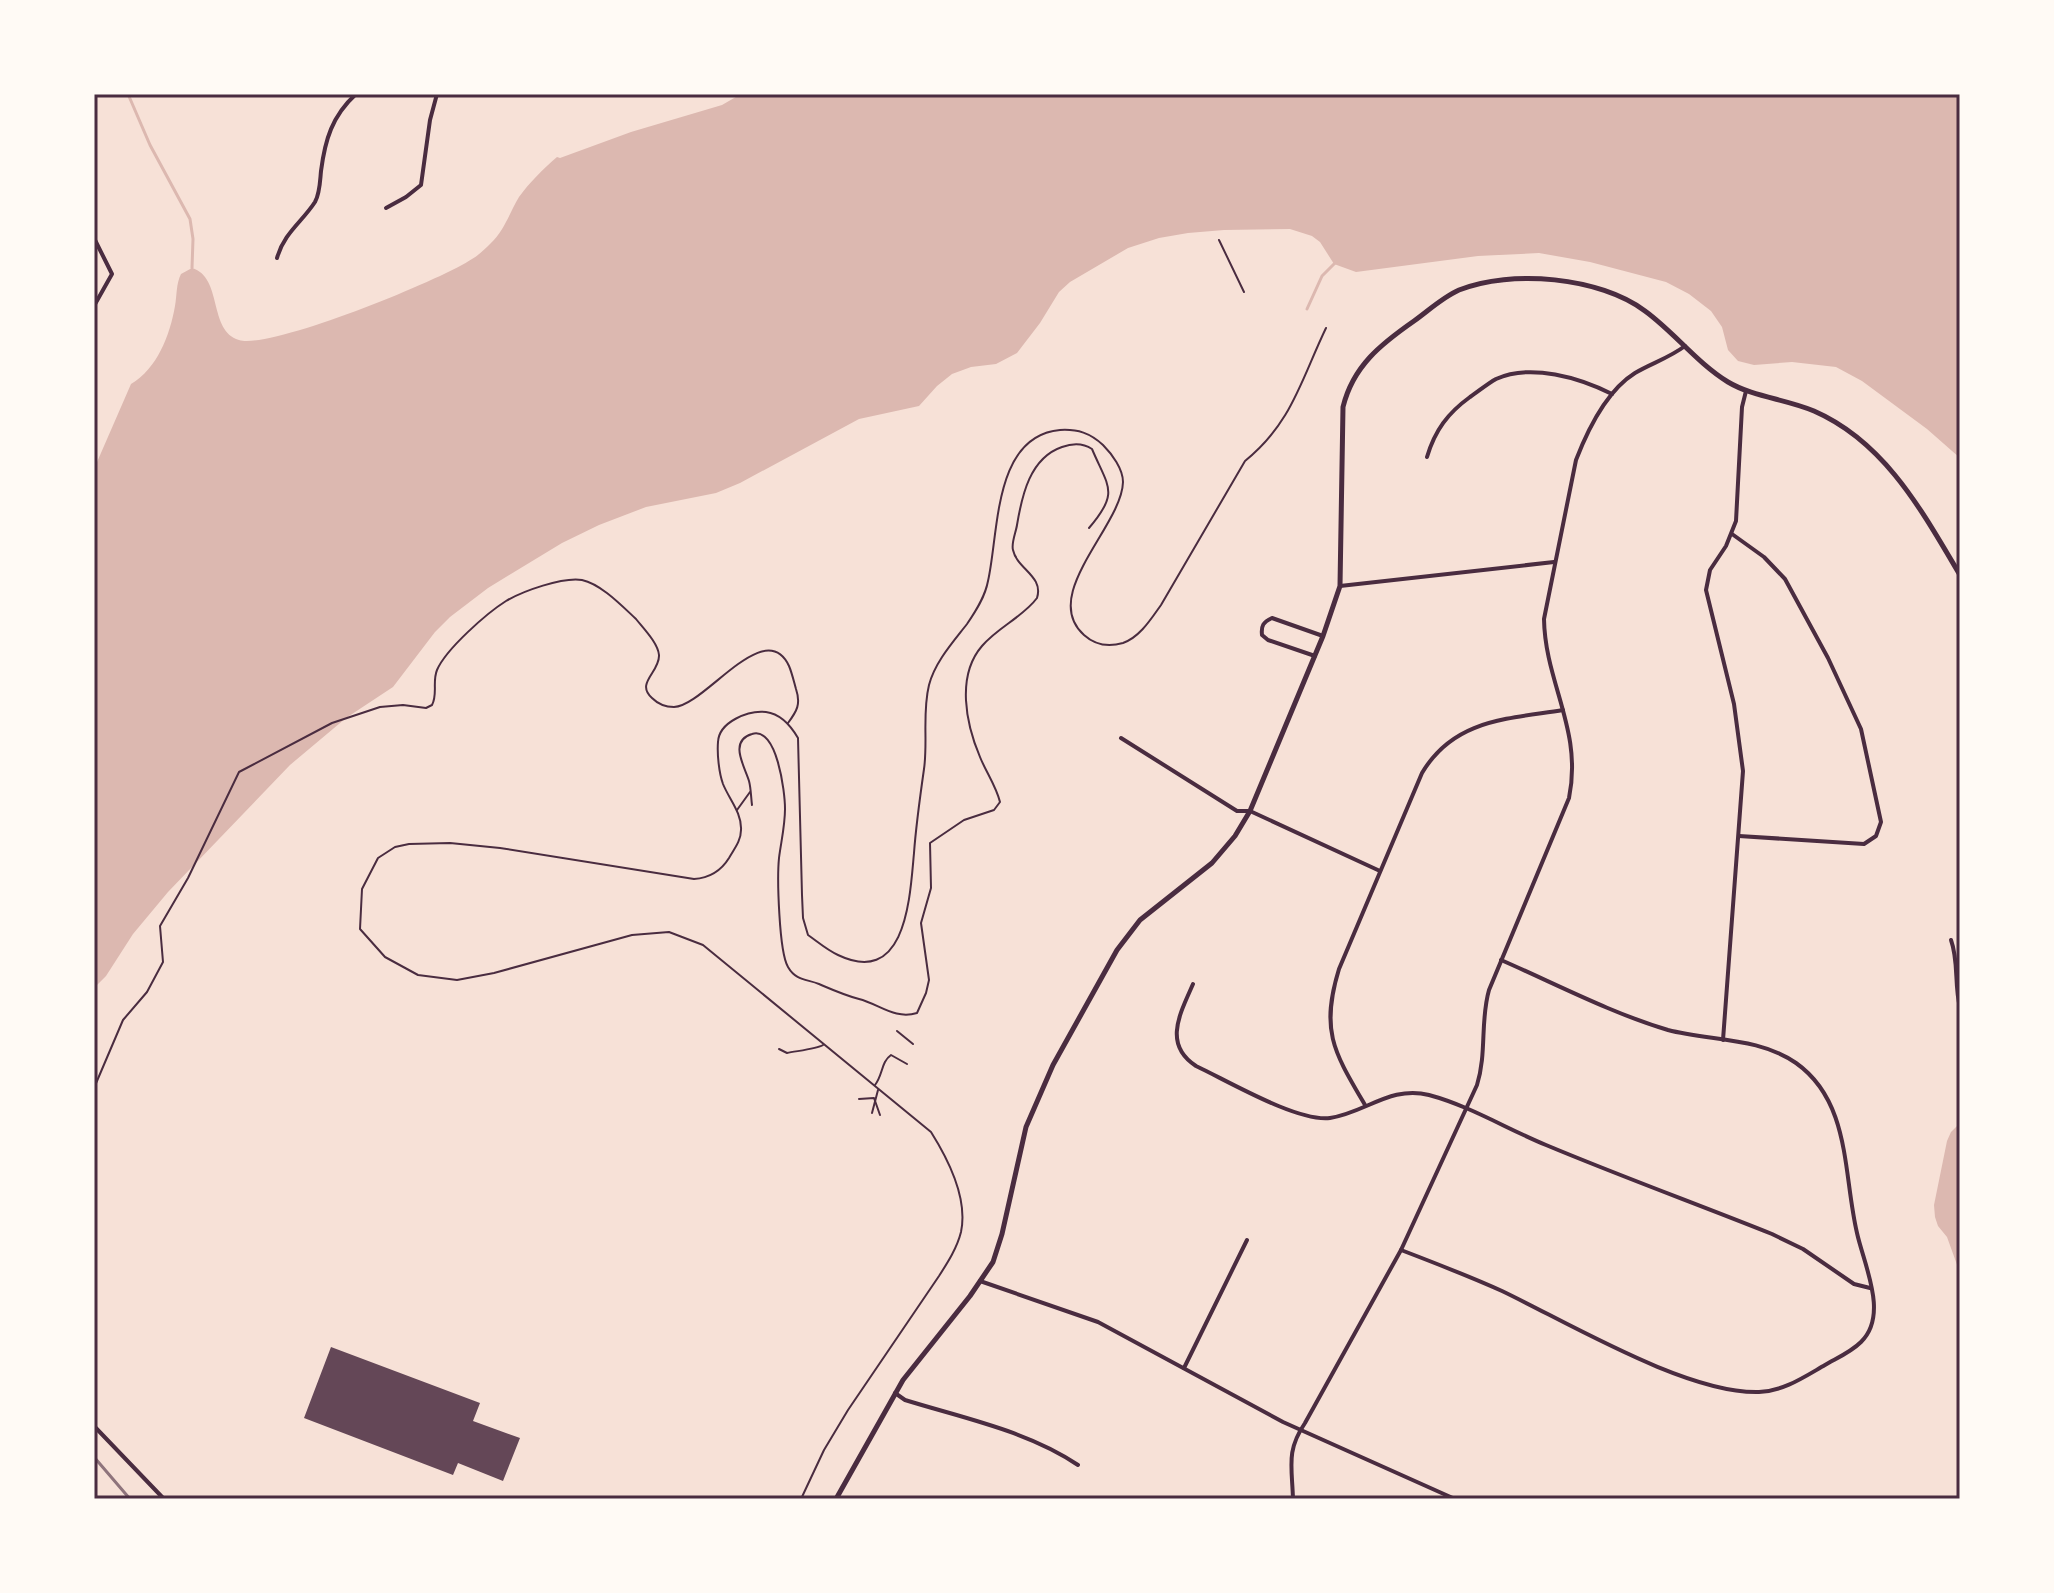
<svg xmlns="http://www.w3.org/2000/svg" width="2054" height="1593" viewBox="0 0 2054 1593" font-family="'Asap Condensed',sans-serif">
<style>
.water{fill:#dcb8b0}
.lines{fill:none;stroke-linecap:round;stroke-linejoin:round}
.stream{stroke:#dcb8b0;stroke-width:3}
.building{fill:#644757}
.path{stroke:#4a2c40;stroke-width:2}
.service{stroke:#4a2c40;stroke-width:2}
.minor{stroke:#4a2c40;stroke-width:4}
.tertiary{stroke:#4a2c40;stroke-width:5}
.rail{stroke:#8f747c;stroke-width:3}
.neatline{fill:none;stroke:#4a2c40;stroke-width:3}
</style>
<rect width="100%" height="100%" fill="#f7e1d7"/>
<g class="water">
<path d="M741 94H1960V458L1927 429 1862 381 1836 367 1792 362 1754 365 1738 361 1728 350 1722 327 1711 311 1689 294 1666 282 1590 262 1539 253 1478 256 1356 272 1334 264 1320 242 1312 236 1290 229 1224 230 1188 233 1159 238 1128 248 1070 282 1059 292 1040 323 1017 353 996 364 971 367 952 374 937 386 919 406 859 419 740 483 716 493 646 507 599 525 562 543 488 588 450 617 435 632 393 687 346 718 290 765 168 892 133 934 106 976 94 988V469L131 384C157 369 170 335 175 306 177 295 176 284 181 274L192 268C223 277 208 331 239 340 270 350 441 280 472 259 479 255 485 249 491 243 504 231 510 212 519 197 530 182 543 169 557 157L560 158 631 132 722 105Z"/>
<polygon points="1960,1123 1960,1273 1947,1237 1938,1226 1935,1217 1934,1205 1947,1141 1951,1132"/>
</g>
<g class="lines">
<g class="stream">
<polyline points="128,94 150,145 190,219 193,239 192,268"/>
<polyline points="1307,309 1322,276 1336,262"/>
</g>
</g>
<polygon class="building" points="331,1347 480,1403 473,1421 520,1438 503,1481 458,1463 453,1475 304,1418"/>
<g class="lines">
<g class="path">
<path d="M752 805C751 798 751 788 749 781 745 767 728 741 752 734 777 726 785 792 785 809 785 826 781 842 779 858 777 878 779 952 788 967 796 981 807 979 819 984 833 990 844 995 859 999 879 1004 895 1020 917 1013L926 993 929 980 921 923 931 888 930 843 964 820 994 810 1000 802C996 786 986 772 980 757 966 724 956 676 982 646 998 627 1023 617 1037 598 1044 576 1017 569 1013 550 1011 543 1016 532 1017 525 1022 495 1030 458 1062 447 1073 443 1083 443 1092 449 1108 487 1120 492 1089 528"/>
<polyline points="737,810 750,792"/>
<polyline points="897,1031 913,1044"/>
<path d="M779 1049 787 1053C796 1051 817 1049 823 1045"/>
<path d="M875 1085C883 1075 881 1062 891 1055L907 1064"/>
<path d="M94 1088 123 1020 147 992 163 962 160 926 188 878 239 772 332 723 380 707 403 705 426 708 432 705C438 694 432 682 437 670 446 649 487 613 506 601 523 591 562 577 582 580 601 584 622 606 636 619 643 628 658 643 659 655 660 672 635 683 652 698 658 704 666 707 674 707 705 706 765 615 789 666 792 673 794 682 796 689 801 704 797 711 788 723"/>
<polyline points="859,1099 874,1098 880,1115"/>
<polyline points="872,1113 878,1090"/>
<path d="M801 1499 824 1450 848 1410 939 1276C948 1262 957 1248 961 1232 968 1199 948 1159 931 1132L703 945 669 932 632 935 494 973 457 980 418 975 385 957 360 929 362 889 378 858 395 847 409 844 450 843 500 848 694 879C709 878 721 871 729 858 734 849 741 841 741 830 742 813 729 799 723 784 719 773 717 754 718 742 719 722 748 710 766 712 781 714 791 726 798 738L802 895 803 918 808 935C818 942 827 950 838 955 907 988 910 895 914 853 916 825 920 797 924 769 928 742 922 713 929 685 935 662 953 642 967 624 976 611 985 597 988 581 999 533 993 436 1060 430 1078 429 1090 433 1103 445 1112 454 1123 469 1123 482 1122 526 1039 595 1084 635 1095 645 1109 647 1123 643 1140 637 1151 619 1161 605L1245 461C1292 423 1301 380 1326 328"/>
</g>
<polyline class="service" points="1219,240 1244,292"/>
<g class="minor">
<polyline points="386,208 406,197 421,185 430,120 437,94"/>
<polyline points="94,238 112,274 94,306"/>
<path d="M277 258C284 233 302 222 315 202 320 193 320 181 321 171 325 140 332 116 356 94"/>
<path d="M1427 457C1435 430 1448 413 1470 397 1479 391 1487 384 1496 379 1531 363 1580 378 1612 394"/>
<polyline points="1732,534 1764,557 1785,579 1828,658 1861,729 1881,822 1876,836 1864,844 1739,836"/>
<polyline points="1340,586 1554,562"/>
<path d="M1315 656 1268 640 1262 635C1261 626 1263 622 1272 618L1323 636"/>
<polyline points="1121,738 1237,811 1250,811 1380,871"/>
<path d="M1951 940C1959 962 1954 985 1960 1007"/>
<path d="M1193 984C1181 1012 1162 1044 1196 1066 1228 1081 1297 1122 1330 1118 1365 1113 1391 1085 1429 1095 1470 1106 1507 1129 1546 1145 1620 1176 1697 1204 1772 1234L1803 1249 1854 1284 1870 1288"/>
<polyline points="1723,1040 1743,771 1734,704 1706,590 1710,570 1726,546 1736,521 1742,407 1746,391"/>
<path d="M1365 1105C1334 1052 1320 1031 1339 969L1422 773C1454 719 1507 719 1563 710"/>
<path d="M1401 1250C1435 1263 1469 1276 1502 1291 1569 1323 1687 1394 1759 1392 1784 1391 1804 1377 1825 1365 1837 1358 1851 1352 1861 1342 1889 1315 1864 1265 1857 1233 1843 1174 1851 1102 1796 1063 1759 1037 1710 1041 1668 1030 1611 1013 1556 984 1501 960"/>
<polyline points="980,1281 1098,1322 1283,1422 1455,1499"/>
<polyline points="1184,1368 1247,1240"/>
<path d="M895 1393 905 1400C963 1418 1028 1431 1078 1465"/>
<polyline points="94,1426 164,1499"/>
<path d="M1293 1499C1292 1466 1286 1451 1305 1423L1401 1250 1477 1085C1487 1053 1480 1021 1489 990L1569 798C1583 730 1545 683 1544 619L1576 460C1588 429 1606 391 1635 373 1652 363 1669 358 1685 346"/>
</g>
<path class="tertiary" d="M836 1499 903 1380 970 1296 993 1262 1002 1234 1026 1127 1053 1065 1117 950 1140 920 1212 863 1235 836 1250 811 1323 636 1340 586 1343 407C1353 366 1381 344 1414 321 1428 311 1443 297 1459 290 1511 269 1600 277 1645 311 1674 332 1697 363 1728 382 1753 397 1786 399 1814 411 1885 442 1922 511 1960 575"/>
<polyline class="rail" points="94,1457 130,1499"/>
</g>
<rect width="2054" height="1593" fill="none" stroke="#fffaf5" stroke-width="192"/>
<rect x="96" y="96" width="1862" height="1401" class="neatline"/>
</svg>
